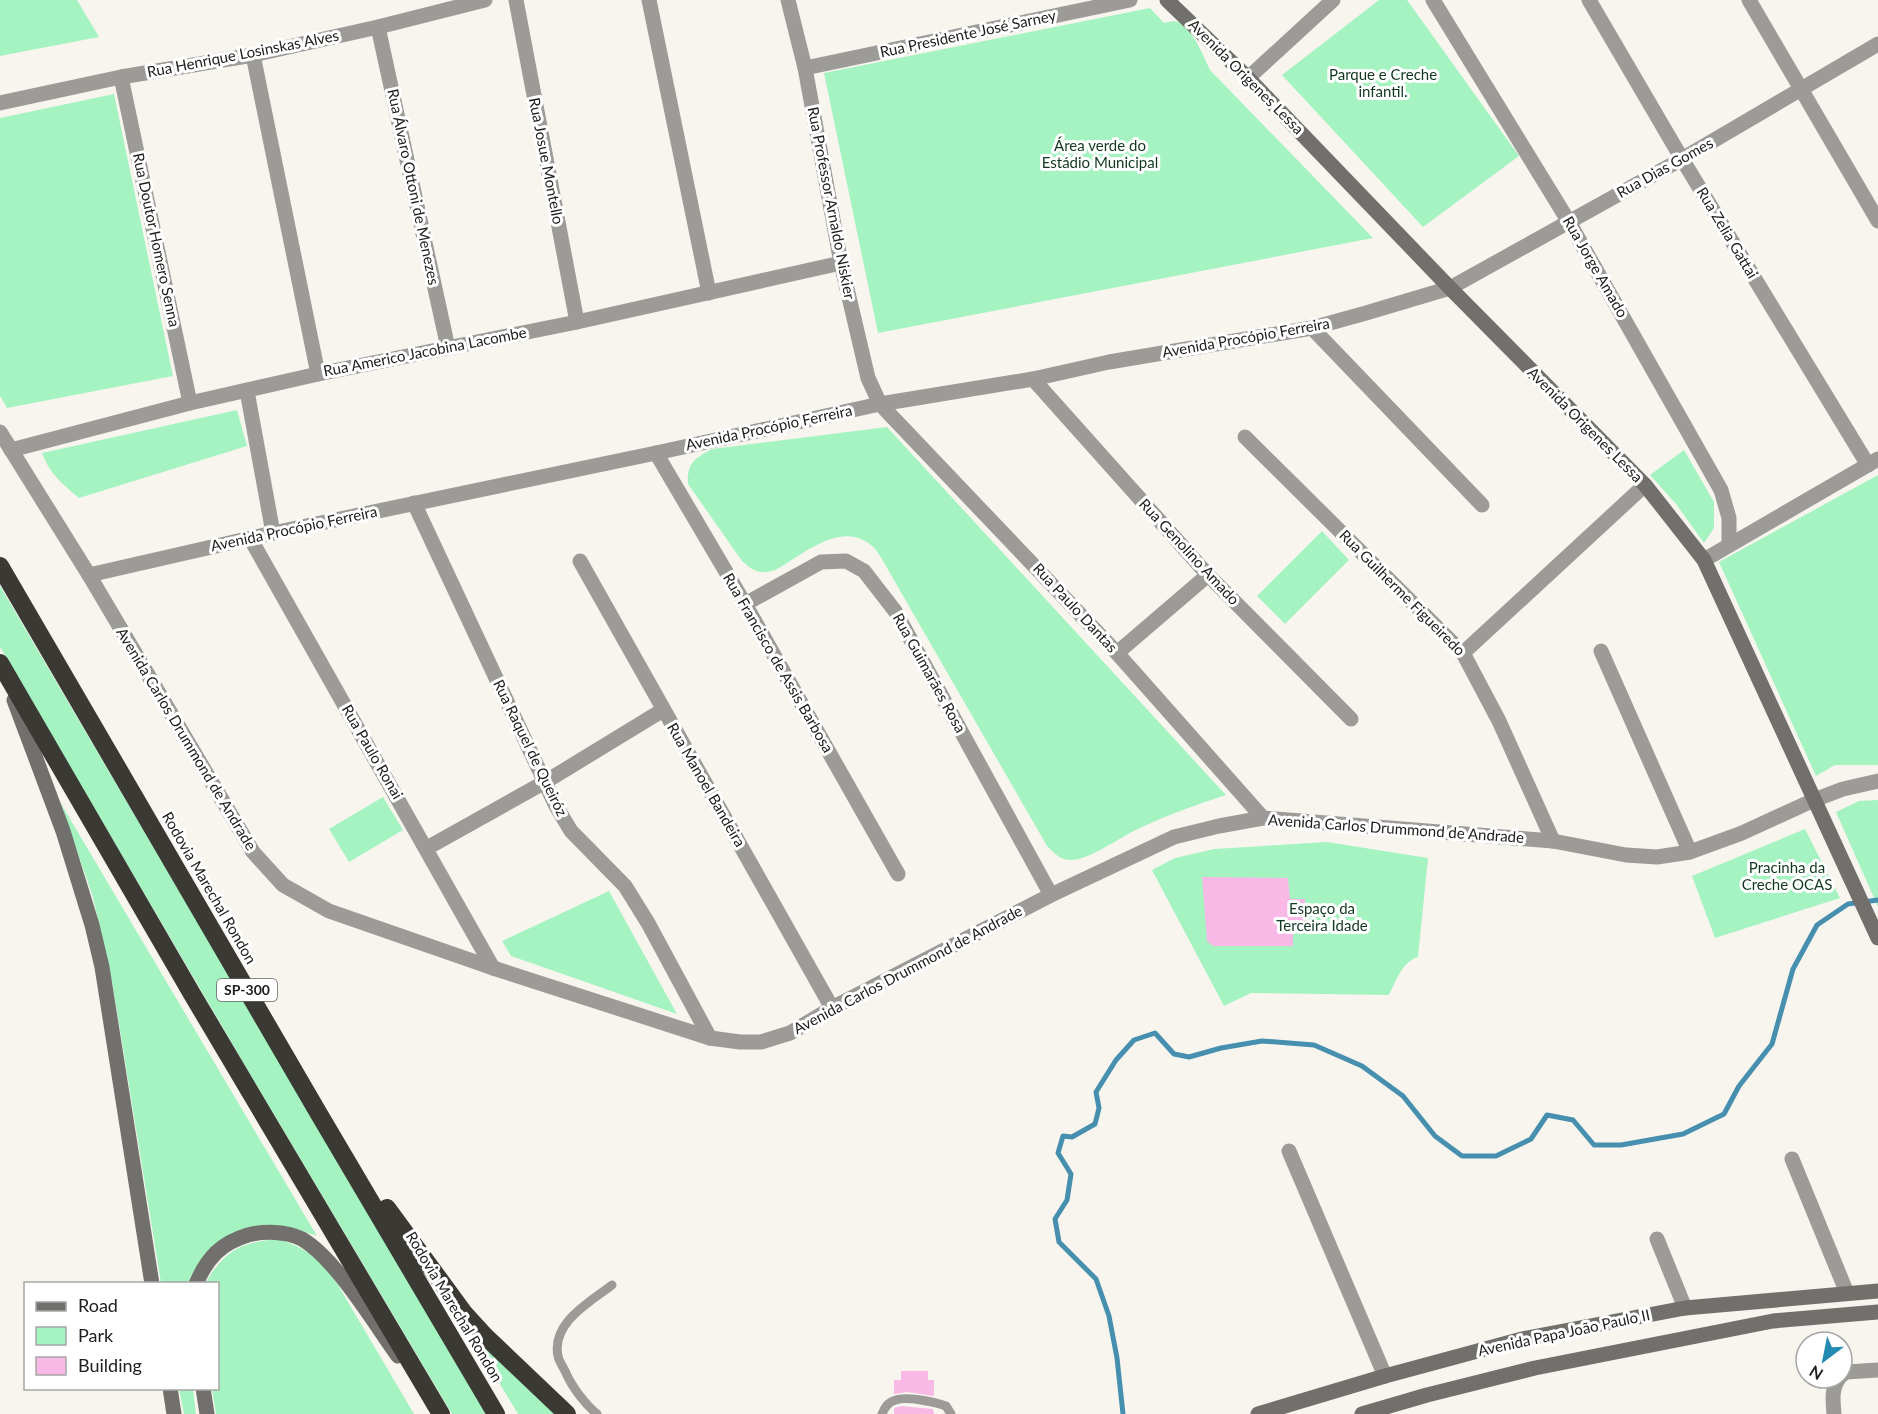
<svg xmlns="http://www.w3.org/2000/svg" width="1878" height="1414" viewBox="0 0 1878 1414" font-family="Lato,sans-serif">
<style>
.green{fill:#a6f3c2}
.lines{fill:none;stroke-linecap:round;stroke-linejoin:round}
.stream{stroke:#478fae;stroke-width:5}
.building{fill:#f8b9e6}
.lane{stroke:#9c9b98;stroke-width:9}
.street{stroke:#9c9b98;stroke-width:15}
.secondary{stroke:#72706c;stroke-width:15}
.highway{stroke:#3b3934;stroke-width:18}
.labels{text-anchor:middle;stroke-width:6;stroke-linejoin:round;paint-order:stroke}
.shield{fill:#fff;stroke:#646362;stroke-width:1.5}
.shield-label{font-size:14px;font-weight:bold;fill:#21201e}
.street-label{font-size:15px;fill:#21201e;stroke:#fff}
.park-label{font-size:15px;fill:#123823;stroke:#fff}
</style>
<rect width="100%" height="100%" fill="#f8f5ef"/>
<g class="green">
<polygon points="0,0 77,0 99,37 0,56"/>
<polygon points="1379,0 1407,0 1519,156 1423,227 1282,75"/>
<path d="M1150 8 1164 23C1169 22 1173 20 1178 22 1192 27 1204 57 1210 70L1373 238 878 333 824 73Z"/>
<polygon points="114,94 173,376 7,408 0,396 0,118"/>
<path d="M237 410 247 446 79 498C63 485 49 473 42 453Z"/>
<path d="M887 427 1226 795C1198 804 1170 814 1142 827 1123 835 1090 860 1071 860 1060 860 1054 853 1047 846L883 561C880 556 876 549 872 546 845 522 811 548 787 563 779 568 772 573 762 572 754 572 748 566 742 561L688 484C687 463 694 459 712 449Z"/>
<polygon points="1684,450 1714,502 1714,528 1704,543 1676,504 1650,475"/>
<polygon points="1878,475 1878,765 1835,765 1816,776 1719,562"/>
<polygon points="1322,531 1349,560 1285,624 1257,596"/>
<polygon points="0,586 486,1414 452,1414 250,1074 0,647"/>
<polygon points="383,797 403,830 349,862 329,829"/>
<polygon points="1878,800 1878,907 1836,812 1859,801"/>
<path d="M60 802 317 1236C279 1223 253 1218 219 1243 204 1255 195 1266 188 1283H161L113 987 93 897Z"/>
<polygon points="1805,829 1840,898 1715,938 1692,876"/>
<path d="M1327 842 1428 858 1418 957C1402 962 1396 981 1389 995L1251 993 1224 1006 1152 870 1175 858 1214 849Z"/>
<polygon points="609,891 677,1014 511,956 502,941"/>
<path d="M277 1239C308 1248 320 1260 338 1285L414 1414H216L212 1389 218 1388V1284H206L207 1280C227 1249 241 1243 277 1239Z"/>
<polygon points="479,1341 554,1414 518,1414 476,1345"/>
<polygon points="179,1389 193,1389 196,1414 184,1414"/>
</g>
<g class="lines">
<polyline class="stream" points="1123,1414 1117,1358 1109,1316 1096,1279 1059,1242 1055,1219 1067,1200 1071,1174 1058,1153 1063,1136 1072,1137 1095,1124 1099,1108 1096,1092 1116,1060 1134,1040 1155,1033 1174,1054 1189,1057 1221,1048 1262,1041 1314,1045 1362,1066 1403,1096 1435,1136 1462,1156 1496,1156 1531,1139 1547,1115 1573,1120 1594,1145 1621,1145 1683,1134 1724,1114 1739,1086 1772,1044 1793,969 1817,925 1848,904 1878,900"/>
</g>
<g class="building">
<polygon points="1202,877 1288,878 1290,899 1305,899 1305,930 1293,930 1293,946 1213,946 1207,941"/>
<polygon points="901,1371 928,1371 928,1380 934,1380 934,1396 907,1392 894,1394 894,1380 901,1380"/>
<polygon points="901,1406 933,1409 934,1414 894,1414 894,1408"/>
</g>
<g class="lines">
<g class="lane">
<path d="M597 1414C585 1404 572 1387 566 1373 564 1368 559 1362 558 1356 551 1323 590 1302 612 1285"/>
<path d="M882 1414C885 1407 888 1402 896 1400 906 1396 935 1402 946 1406L951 1414"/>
</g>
<g class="street">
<polyline points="516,0 577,322"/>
<polyline points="649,0 709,293"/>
<polyline points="788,0 805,68 841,263 868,378 880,404 1117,653 1263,818"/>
<polyline points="1433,0 1569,222 1721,490 1729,518 1729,545"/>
<polyline points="1589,0 1682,159 1868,465"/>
<polyline points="1749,0 1878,221"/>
<polyline points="378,27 448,348"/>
<polyline points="253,55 318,374"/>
<polyline points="805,68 1130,0"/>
<polyline points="121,77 190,403"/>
<polyline points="1248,78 1333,0"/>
<polyline points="0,103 121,77 253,55 378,27 485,0"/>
<polyline points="1312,328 1482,505"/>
<polyline points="1033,379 1208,575 1351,719"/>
<polyline points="247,391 273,533"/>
<polyline points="0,432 89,575 253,852 283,885 329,911 493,968 710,1038 740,1042 761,1042 790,1033 832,1008 1051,895 1174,837 1219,826 1263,818 1553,841 1626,855 1657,857 1690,852 1742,833 1814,800 1843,789 1878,781"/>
<polyline points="1245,437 1463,653 1499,721 1553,841"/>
<polyline points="11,450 190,403 318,374 577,322 841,263"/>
<polyline points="656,453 745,604 898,874"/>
<polyline points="414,503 556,806 571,831 625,886 648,923 710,1038"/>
<polyline points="250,538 493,968"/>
<polyline points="1704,560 1878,459"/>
<polyline points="580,561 832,1008"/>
<polyline points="89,575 273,533 656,453 880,404 1033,379 1109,362 1312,328 1366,313 1450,288 1682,159 1878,44"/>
<polyline points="745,604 821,562 846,561 864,571 895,611 1051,895"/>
<polyline points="1601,651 1690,852"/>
<polyline points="1117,653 1208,575"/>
<polyline points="1463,653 1645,485"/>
<polyline points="427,848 545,782 663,710"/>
<polyline points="1289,1151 1385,1376"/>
<polyline points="1792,1159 1847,1293"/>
<polyline points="1657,1239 1685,1308"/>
<polyline points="1842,1375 1846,1372 1878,1370"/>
<path d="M1834 1414C1833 1401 1831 1389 1839 1378"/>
</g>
<g class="secondary">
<polyline points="1167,0 1248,78 1450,288 1645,485 1704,560 1878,938"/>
<polyline points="14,700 63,831 92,925 102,967 152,1284"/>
<path d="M196 1284C207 1258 221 1243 248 1235 264 1231 286 1231 302 1239 336 1259 374 1323 398 1356"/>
<polyline points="170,1388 174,1414"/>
<polyline points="203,1388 207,1414"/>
<polyline points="1258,1414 1385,1376 1522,1339 1685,1308 1878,1291"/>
<polyline points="1362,1414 1427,1395 1535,1368 1773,1321 1878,1312"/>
</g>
<g class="highway">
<polyline points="0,566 319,1114 496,1414"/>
<polyline points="0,663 192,994 441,1414"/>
<polyline points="387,1208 464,1313 485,1336 567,1414"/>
</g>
</g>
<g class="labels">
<rect class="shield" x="217" y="979" width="60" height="22" rx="4.5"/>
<g class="shield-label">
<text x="247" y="995">SP-300</text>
</g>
<g class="street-label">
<text transform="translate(968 34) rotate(-12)" y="5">Rua Presidente José Sarney</text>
<text transform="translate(243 54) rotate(-11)" y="5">Rua Henrique Losinskas Alves</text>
<text transform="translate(1246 77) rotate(45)" y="5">Avenida Origenes Lessa</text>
<text transform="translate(546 161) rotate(79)" y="5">Rua Josue Montello</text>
<text transform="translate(1665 168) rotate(-29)" y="5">Rua Dias Gomes</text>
<text transform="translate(413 187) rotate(78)" y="5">Rua Álvaro Ottoni de Menezes</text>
<text transform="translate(831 203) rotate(79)" y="5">Rua Professor Arnaldo Niskier</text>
<text transform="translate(1727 233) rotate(59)" y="5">Rua Zelia Gattai</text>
<text transform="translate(156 240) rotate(78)" y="5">Rua Doutor Homero Senna</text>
<text transform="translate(1595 267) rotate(60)" y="5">Rua Jorge Amado</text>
<text transform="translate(1246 338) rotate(-10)" y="5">Avenida Procópio Ferreira</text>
<text transform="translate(425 352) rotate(-11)" y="5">Rua Americo Jacobina Lacombe</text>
<text transform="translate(1585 425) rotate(45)" y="5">Avenida Origenes Lessa</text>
<text transform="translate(769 428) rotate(-12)" y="5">Avenida Procópio Ferreira</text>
<text transform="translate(294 529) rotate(-12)" y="5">Avenida Procópio Ferreira</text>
<text transform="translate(1189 552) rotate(47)" y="5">Rua Genolino Amado</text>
<text transform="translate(1402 593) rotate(45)" y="5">Rua Guilherme Figueiredo</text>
<text transform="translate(1075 608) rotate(47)" y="5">Rua Paulo Dantas</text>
<text transform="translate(778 663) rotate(60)" y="5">Rua Francisco de Assis Barbosa</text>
<text transform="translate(929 673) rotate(61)" y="5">Rua Guimarães Rosa</text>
<text transform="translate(186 739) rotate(59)" y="5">Avenida Carlos Drummond de Andrade</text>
<text transform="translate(530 748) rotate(64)" y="5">Rua Raquel de Queiróz</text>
<text transform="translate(372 752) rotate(60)" y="5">Rua Paulo Ronai</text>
<text transform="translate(706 785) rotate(60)" y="5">Rua Manoel Bandeira</text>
<text transform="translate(1396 829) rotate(4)" y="5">Avenida Carlos Drummond de Andrade</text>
<text transform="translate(209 888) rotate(60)" y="5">Rodovia Marechal Rondon</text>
<text transform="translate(908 970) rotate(-28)" y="5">Avenida Carlos Drummond de Andrade</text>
<text transform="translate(454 1307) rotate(59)" y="5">Rodovia Marechal Rondon</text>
<text transform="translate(1564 1333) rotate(-12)" y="5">Avenida Papa João Paulo II</text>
</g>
<g class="park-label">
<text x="1383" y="80">Parque e Creche<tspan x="1383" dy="17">infantil.</tspan></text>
<text x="1100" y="151">Área verde do<tspan x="1100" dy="17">Estádio Municipal</tspan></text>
<text x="1787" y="873">Pracinha da<tspan x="1787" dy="17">Creche OCAS</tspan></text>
<text x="1322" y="914">Espaço da<tspan x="1322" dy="17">Terceira Idade</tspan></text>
</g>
</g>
<rect x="24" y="1282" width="195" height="108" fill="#ffffff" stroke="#a6a6a5" stroke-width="1.5"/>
<rect x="36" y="1302" width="30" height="9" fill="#72706c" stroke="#a6a6a5" stroke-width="1.5"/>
<text x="78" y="1312" font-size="18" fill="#21201e">Road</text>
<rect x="36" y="1327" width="30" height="18" fill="#a6f3c2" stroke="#a6a6a5" stroke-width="1.5"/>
<text x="78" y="1342" font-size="18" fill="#21201e">Park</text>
<rect x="36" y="1357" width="30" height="18" fill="#f8b9e6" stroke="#a6a6a5" stroke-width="1.5"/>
<text x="78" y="1372" font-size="18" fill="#21201e">Building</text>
<g transform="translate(1824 1360) rotate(212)"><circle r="28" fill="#ffffff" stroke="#a6a6a5" stroke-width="1.5"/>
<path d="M0-4.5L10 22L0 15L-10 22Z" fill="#238ab2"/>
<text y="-9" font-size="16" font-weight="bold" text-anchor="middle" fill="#21201e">N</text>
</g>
</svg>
